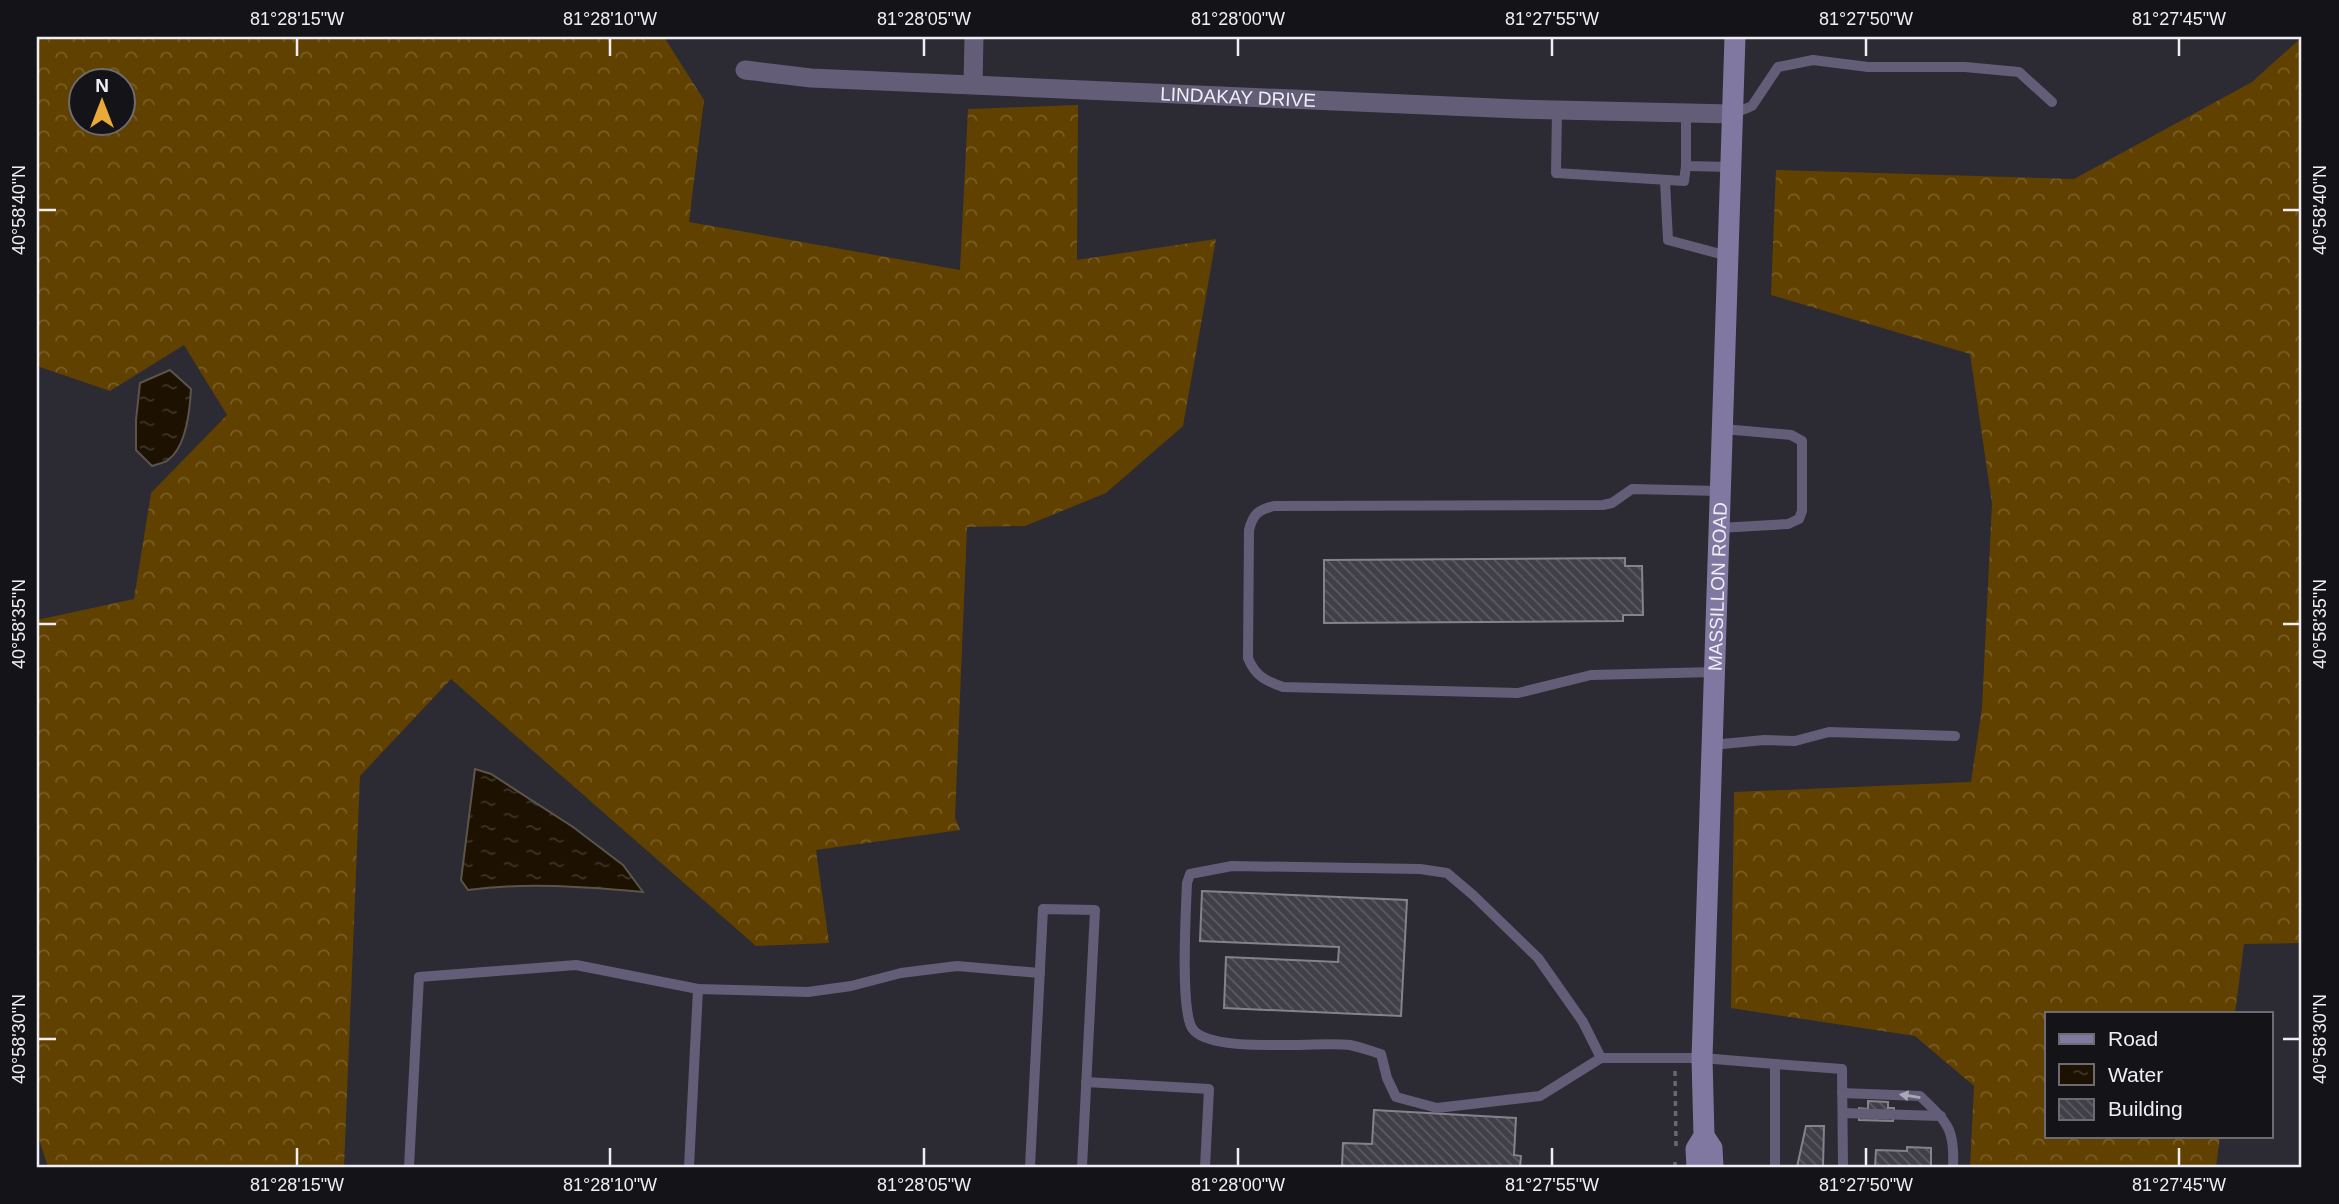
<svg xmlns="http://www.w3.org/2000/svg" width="2339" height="1204" viewBox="0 0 2339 1204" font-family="Arial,sans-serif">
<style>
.forest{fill:url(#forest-crowns);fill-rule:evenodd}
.water{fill:url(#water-ripples);stroke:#5c544a;stroke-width:2}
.building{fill:url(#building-back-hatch);stroke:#84828c;stroke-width:2}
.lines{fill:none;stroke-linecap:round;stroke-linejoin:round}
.path{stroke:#69686f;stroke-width:3.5;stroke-dasharray:5 5;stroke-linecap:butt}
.lane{stroke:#635d78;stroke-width:10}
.street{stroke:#635d78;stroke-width:19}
.secondary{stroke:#8178a2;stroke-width:21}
.oneway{fill:#a9a6b6}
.ticks{fill:none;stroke:#efeef4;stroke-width:2.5}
.labels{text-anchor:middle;stroke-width:5;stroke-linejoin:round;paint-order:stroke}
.street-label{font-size:19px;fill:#efeef4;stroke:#141317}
.neatline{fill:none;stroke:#efeef4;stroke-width:2.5}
.ticks-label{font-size:18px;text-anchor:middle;fill:#efeef4}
</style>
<defs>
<pattern id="forest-crowns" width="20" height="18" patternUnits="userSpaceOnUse" patternTransform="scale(1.75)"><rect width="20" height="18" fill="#614100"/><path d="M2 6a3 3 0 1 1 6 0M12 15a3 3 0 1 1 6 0" fill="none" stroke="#785d26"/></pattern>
<pattern id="water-ripples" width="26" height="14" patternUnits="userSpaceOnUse" patternTransform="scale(1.75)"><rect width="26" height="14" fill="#1d1201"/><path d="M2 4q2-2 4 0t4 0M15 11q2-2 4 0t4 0" fill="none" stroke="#3e3527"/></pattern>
<pattern id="building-back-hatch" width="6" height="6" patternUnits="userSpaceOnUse" patternTransform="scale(1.75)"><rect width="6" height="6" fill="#403f48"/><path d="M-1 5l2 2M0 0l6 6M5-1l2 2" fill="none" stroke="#5c5b63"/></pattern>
</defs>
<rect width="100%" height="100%" fill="#2c2a32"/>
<g class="forest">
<path d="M37 37H664L704 100 689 222 960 270 968 109 1078 105 1077 260 1216 239 1183 426 1106 493 1025 526 967 527 955 818 960 830 816 850 829 943 756 946 451 679 360 776 344 1167H48L37 1133V620L134 599 151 493 227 415 184 345 110 391 37 366ZM80 80H122V122H80Z"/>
<polygon points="2302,37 2302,943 2244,944 2235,1013 2047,1013 2047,1136 2220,1136 2216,1167 1970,1167 1974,1086 1915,1036 1731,1008 1734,792 1971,782 1982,708 1992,503 1970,354 1771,295 1776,170 2074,179 2252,82"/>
</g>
<g class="water">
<path d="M170 370 191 389C190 409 186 447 168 460 165 463 156 464 152 466L136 450V420L140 383Z"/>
<path d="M475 769 491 774 573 827 623 865 643 892C584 887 527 882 468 890L461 880Z"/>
</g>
<g class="building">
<polygon points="1625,558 1625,566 1642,566 1643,615 1623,615 1623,621 1324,623 1324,560"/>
<polygon points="1202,891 1407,900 1401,1016 1224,1008 1226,957 1338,962 1339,947 1200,941"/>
<polygon points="1868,1101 1888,1102 1888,1108 1894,1108 1893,1121 1859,1120 1859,1108 1868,1109"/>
<polygon points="1374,1110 1516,1118 1514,1155 1521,1156 1520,1167 1342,1167 1343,1143 1372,1144"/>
<polygon points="1806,1126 1824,1126 1823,1167 1797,1167"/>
<polygon points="1907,1147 1931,1148 1931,1167 1875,1167 1876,1150 1907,1151"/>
</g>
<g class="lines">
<g class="path">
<polyline points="1675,1071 1676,1147"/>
<polyline points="1675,1167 1675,1158"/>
</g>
<g class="lane">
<polyline points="1557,110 1556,173 1684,181 1686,166"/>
<polyline points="1686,113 1686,166 1731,167"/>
<polyline points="1733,114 1752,106 1778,67 1813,60 1868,67 1965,67 2019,72 2052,102"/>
<polyline points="1665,181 1668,240 1728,256"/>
<polyline points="1719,528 1788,524 1799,519 1802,511 1802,441 1791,435 1723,429"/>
<path d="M1715 672 1591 675 1518 693 1283 687C1266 681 1255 676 1248 658L1249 530C1253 514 1258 510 1274 506L1603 505 1612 503 1632 489 1720 491"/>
<polyline points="1712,745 1764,740 1795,741 1829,732 1955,736"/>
<polyline points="698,989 808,992 851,986 901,973 957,966 1040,973"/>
<path d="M1601 1058 1540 1096 1437 1108 1396 1097 1387 1078 1381 1054C1371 1051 1360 1047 1350 1045 1319 1041 1208 1055 1192 1028 1180 1008 1186 910 1187 883L1190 874 1232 866 1420 869 1447 873 1473 895 1538 958 1583 1022 1601 1058H1702L1775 1064V1167"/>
<polyline points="1775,1064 1842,1069 1843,1167"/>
<polyline points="1086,1082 1209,1089 1205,1167"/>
<path d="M1842 1093 1920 1096C1947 1122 1955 1128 1953 1167"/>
<polyline points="1843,1113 1941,1116"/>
<polyline points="409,1167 419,977 576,965 698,989 689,1167"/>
<polyline points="1030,1167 1043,909 1095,910 1082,1167"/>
</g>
<g class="street">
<path id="s1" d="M745 70 811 78 1518 109 1732 114"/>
<polyline points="973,83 974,37"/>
</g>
<g class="secondary">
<polyline points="1704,1136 1712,1148 1713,1167"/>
<path id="s2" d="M1697 1167 1696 1149 1704 1136 1702 1058 1735 37"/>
</g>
</g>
<defs><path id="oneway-solid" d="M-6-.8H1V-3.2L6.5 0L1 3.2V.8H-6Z" transform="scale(1.75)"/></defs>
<use class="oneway" href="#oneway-solid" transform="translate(1910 1096) rotate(-171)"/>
<path class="ticks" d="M297 38V56M610 38V56M924 38V56M1238 38V56M1552 38V56M1866 38V56M2179 38V56M38 210H56M2283 210H2300M38 624H56M2283 624H2300M38 1039H56M2283 1039H2300M297 1148V1166M610 1148V1166M924 1148V1166M1238 1148V1166M1552 1148V1166M1866 1148V1166M2179 1148V1166"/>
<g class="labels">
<g class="street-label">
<text dy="7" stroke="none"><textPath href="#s1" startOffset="494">LINDAKAY DRIVE</textPath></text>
<text dy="7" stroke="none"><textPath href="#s2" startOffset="583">MASSILLON ROAD</textPath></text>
</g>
</g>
<rect width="2339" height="1204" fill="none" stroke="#141317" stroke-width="77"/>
<rect x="2045" y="1012" width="228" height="126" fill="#141317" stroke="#6c6b6f" stroke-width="2"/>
<rect x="2059" y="1034" width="35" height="10" fill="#8178a2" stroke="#6c6b6f" stroke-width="2"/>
<text x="2108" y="1046" font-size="21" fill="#efeef4">Road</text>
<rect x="2059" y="1064" width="35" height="21" fill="url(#water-ripples)" stroke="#6c6b6f" stroke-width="2"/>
<text x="2108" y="1082" font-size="21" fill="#efeef4">Water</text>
<rect x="2059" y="1099" width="35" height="21" fill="url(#building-back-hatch)" stroke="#6c6b6f" stroke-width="2"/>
<text x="2108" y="1116" font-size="21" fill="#efeef4">Building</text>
<g transform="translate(102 102)"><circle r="33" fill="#141317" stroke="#6c6b6f" stroke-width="2"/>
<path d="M0-5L12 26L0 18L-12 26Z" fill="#eaaa39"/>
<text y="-10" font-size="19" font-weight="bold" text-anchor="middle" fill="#efeef4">N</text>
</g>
<rect x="38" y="38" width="2262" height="1128" class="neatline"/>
<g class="ticks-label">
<text x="297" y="25">81°28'15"W</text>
<text x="610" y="25">81°28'10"W</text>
<text x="924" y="25">81°28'05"W</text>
<text x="1238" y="25">81°28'00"W</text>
<text x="1552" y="25">81°27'55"W</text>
<text x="1866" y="25">81°27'50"W</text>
<text x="2179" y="25">81°27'45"W</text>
<text transform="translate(19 210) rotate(-90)" y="6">40°58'40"N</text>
<text transform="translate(2320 210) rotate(-90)" y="6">40°58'40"N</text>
<text transform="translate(19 624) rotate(-90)" y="6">40°58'35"N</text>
<text transform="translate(2320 624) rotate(-90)" y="6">40°58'35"N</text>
<text transform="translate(19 1039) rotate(-90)" y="6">40°58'30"N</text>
<text transform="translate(2320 1039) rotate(-90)" y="6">40°58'30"N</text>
<text x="297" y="1191">81°28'15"W</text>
<text x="610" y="1191">81°28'10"W</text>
<text x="924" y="1191">81°28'05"W</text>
<text x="1238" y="1191">81°28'00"W</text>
<text x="1552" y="1191">81°27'55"W</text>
<text x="1866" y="1191">81°27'50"W</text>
<text x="2179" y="1191">81°27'45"W</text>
</g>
</svg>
